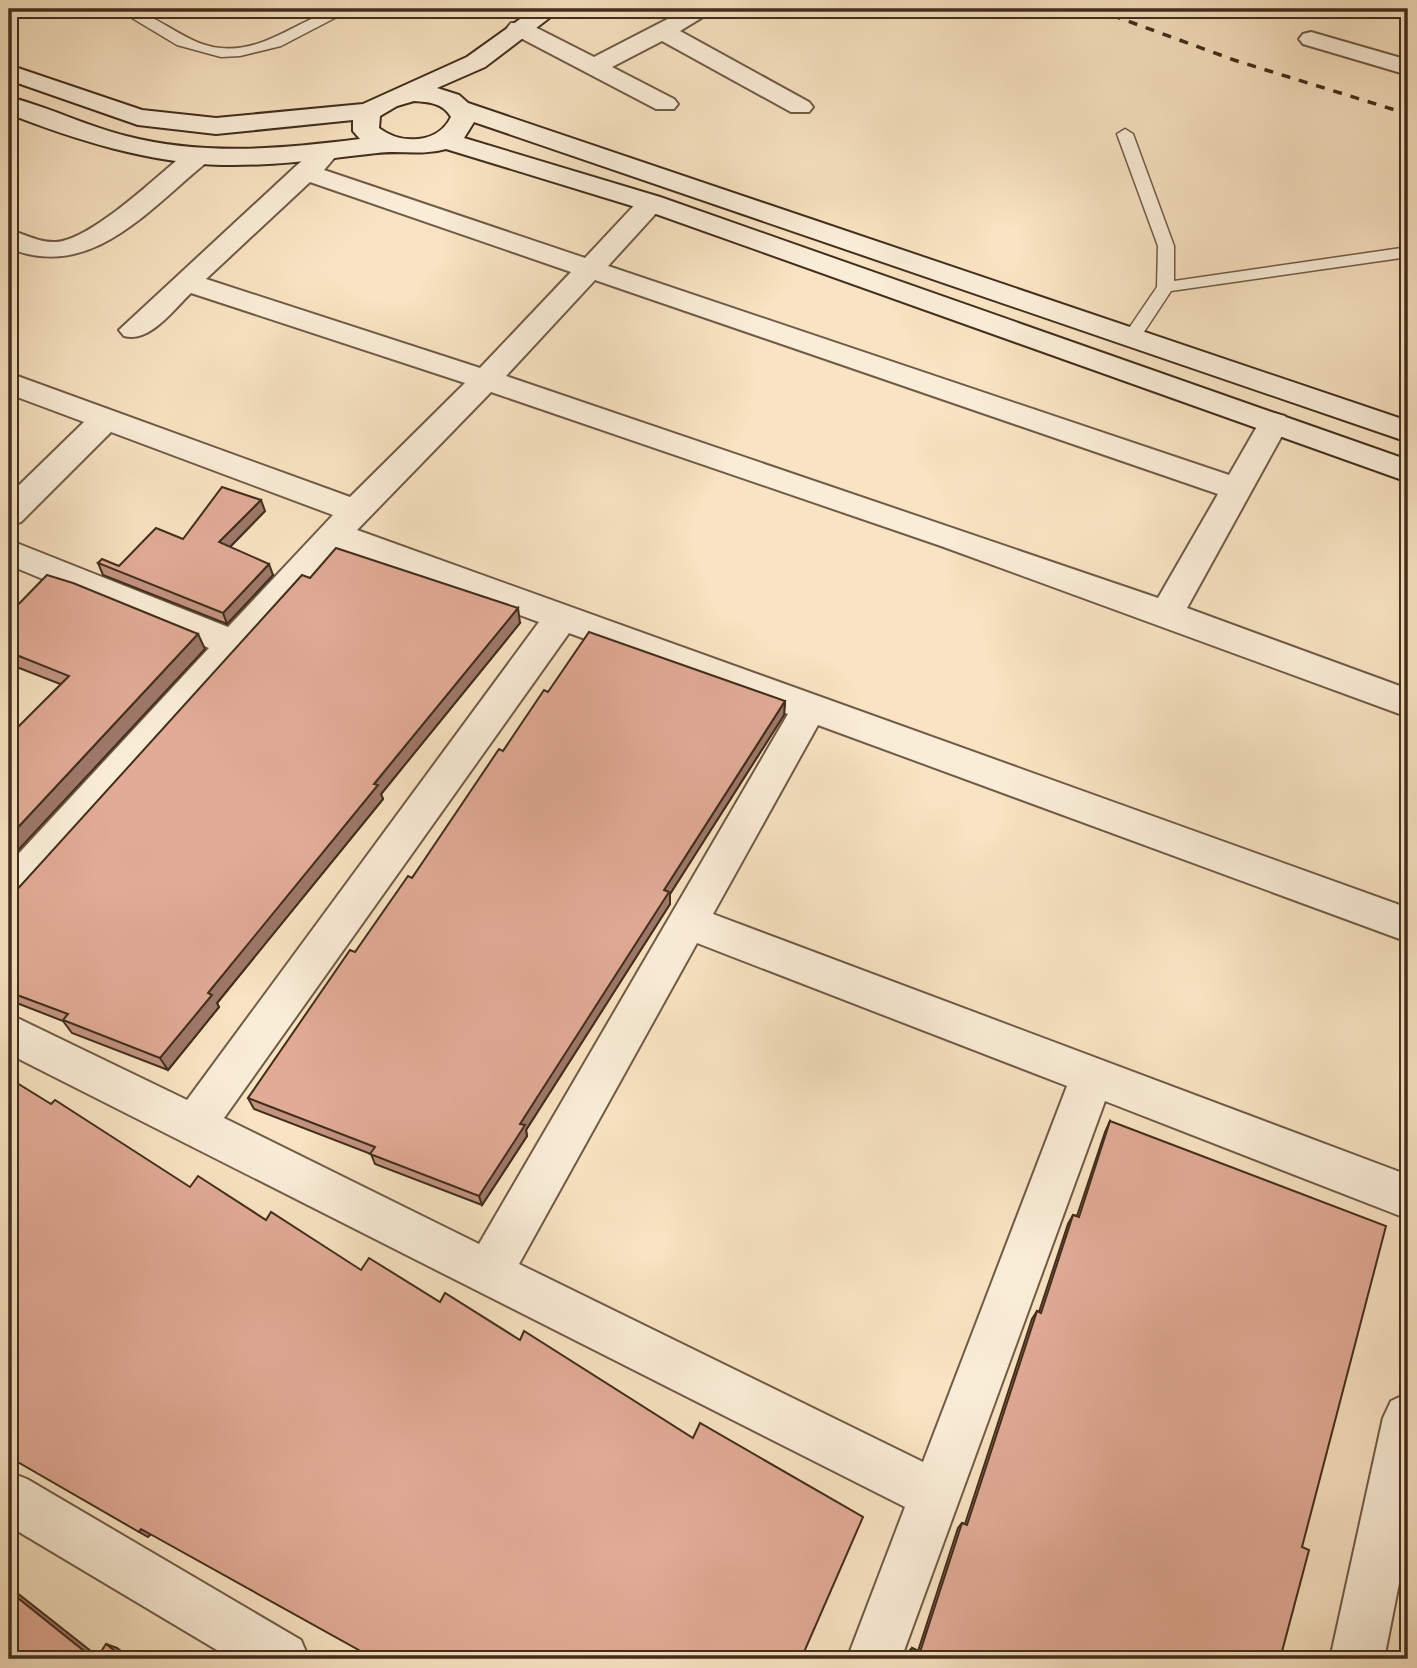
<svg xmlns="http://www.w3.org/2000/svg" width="1417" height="1668" viewBox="0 0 1417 1668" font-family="'Libre Bodoni',serif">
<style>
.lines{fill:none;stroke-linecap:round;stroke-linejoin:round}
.service-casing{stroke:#705b46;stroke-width:3}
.minor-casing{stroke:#705b46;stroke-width:4}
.secondary-casing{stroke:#422e1c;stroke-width:4}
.service{fill:#faedd7;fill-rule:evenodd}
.minor{fill:#faedd7;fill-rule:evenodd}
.secondary{fill:#faedd7;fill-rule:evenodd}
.rail{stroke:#422e1c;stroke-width:3.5;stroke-dasharray:9 9;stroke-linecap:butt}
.wall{fill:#c29381;stroke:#422e1c;stroke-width:2}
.shaded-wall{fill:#9e7869;stroke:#422e1c;stroke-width:2}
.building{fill:#e1ab96;stroke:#422e1c;stroke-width:2}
</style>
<rect width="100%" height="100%" fill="#f8e3c2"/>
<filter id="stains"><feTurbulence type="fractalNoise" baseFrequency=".00286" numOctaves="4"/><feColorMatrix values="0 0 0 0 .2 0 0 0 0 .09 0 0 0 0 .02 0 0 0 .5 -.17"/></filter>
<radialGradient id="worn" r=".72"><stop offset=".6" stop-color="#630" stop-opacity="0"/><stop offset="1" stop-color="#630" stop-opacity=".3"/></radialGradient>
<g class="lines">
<defs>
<g id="service">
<path d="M117 9C154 7 182 45 221 48 273 53 309 7 352 9L281 46 240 56 221 57 177 45Z"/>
<polygon points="1125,129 1133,134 1174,246 1174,281 1408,247 1408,257 1171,291 1138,341 1126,341 1123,337 1157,287 1158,246 1117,134"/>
</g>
<g id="minor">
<polygon points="687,9 716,9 680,31 809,102 813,107 809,112 791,112 662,41 612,67 674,99 678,104 674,109 656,109 511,33 507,28 511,23 527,23 594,57"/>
<polygon points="1311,32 1408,60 1408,75 1303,44 1299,39 1303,34"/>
<path d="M198 148 207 150 211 156 207 162C149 209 91 282 9 248V230C25 234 39 243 56 242 92 240 159 174 189 150Z"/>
<path d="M323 148 332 150 336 156 324 170 585 258 642 197H660L664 203 660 209 608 266 1229 475 1263 416 1274 413 1285 416 1289 423 1187 608 1408 689V717L941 546 491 392 357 530 1408 908V942L818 725 713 914 1408 1175V1219L1105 1101 901 1659H847L905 1507 9 1054V1014L187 1100 539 622 340 549 23 903 9 908V864L209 648 9 565V540L228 627 333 515 111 432 21 522 9 525V495L84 422 9 394V373L350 497 465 383 191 293C173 310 150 343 124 336L119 330 296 166 314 150ZM310 182 571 272 480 368 206 279ZM595 280 1218 494 1158 598 506 376ZM569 633 788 714 479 1244 224 1118ZM697 943 1067 1086 923 1462 519 1264Z"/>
<polygon points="1408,1393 1408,1538 1384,1659 1330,1659 1383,1418 1391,1401"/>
<polygon points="9,1472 27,1479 301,1640 309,1659 232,1659 9,1526"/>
</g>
<path id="secondary" d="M534 9H561L485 67 437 88 459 95 468 103 1408 421V442L474 122 464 138 660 197 1408 460V482L642 209 446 149C421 156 401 150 377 153 326 159 274 166 222 165 149 163 76 140 9 114V97C49 107 86 126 126 136 204 156 281 149 360 139L353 131V120L216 134 138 125 9 80V65L142 110 216 118 363 104 467 57ZM414 101C429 102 443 103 451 117 438 144 401 145 379 128L380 116 397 106Z"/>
</defs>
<use href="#service" class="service-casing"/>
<use href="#minor" class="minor-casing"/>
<use href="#secondary" class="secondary-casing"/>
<use href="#service" class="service"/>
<use href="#minor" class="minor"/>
<use href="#secondary" class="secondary"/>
<polyline class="rail" points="1095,9 1234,60 1408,114"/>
</g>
<g class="wall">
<polygon points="265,511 230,547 273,575 227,624 103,575 98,563 119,566 183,539"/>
<polygon points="310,578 520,623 381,794 383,799 217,1003 219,1007 168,1070 72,1033 63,1021 9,1000 9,894 15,892"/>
<polygon points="9,614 205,649 60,684 9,664"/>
<polygon points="548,692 785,701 784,715 670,894 670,904 526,1130 527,1136 482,1205 375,1164 371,1154 254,1109 248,1098 412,878 503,751"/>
<polygon points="1110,1121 1302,1547 1280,1659 906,1659 908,1652 912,1648 918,1651 958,1528 962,1523 965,1524 1032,1319 1037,1311 1039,1312 1068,1224 1073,1215 1077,1216 1105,1132"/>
</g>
<g class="shaded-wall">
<polygon points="261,500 265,511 223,554 219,542"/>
<polygon points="269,564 273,575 227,624 223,613"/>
<polygon points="518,608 520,623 381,794 383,799 217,1003 219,1007 168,1070 160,1058 208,993 374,784"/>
<polygon points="198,634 205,649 9,860 9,837"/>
<polygon points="785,701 784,715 670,894 670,904 526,1130 527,1136 482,1205 479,1196 520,1124 664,890"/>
<polygon points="141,1529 151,1534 148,1537 139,1532"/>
<polygon points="9,1588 12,1589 101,1659 94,1659 9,1591"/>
<polygon points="106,1644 117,1648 131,1659 125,1659"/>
</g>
<g class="building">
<polygon points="222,487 261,500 219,542 269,564 223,613 98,563 102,559 119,566 156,528 183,539"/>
<polygon points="336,548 518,608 374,784 378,785 208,993 212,995 160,1058 63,1020 68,1014 9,992 9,894 15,892 302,575 310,578"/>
<polygon points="47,575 73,583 198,634 9,837 9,736 69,676 9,652 9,614"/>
<polygon points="589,632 785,701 664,890 669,892 520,1124 525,1125 479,1196 370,1154 375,1147 248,1098 350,950 355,952 408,876 412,878 499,749 503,751 544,690 548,692"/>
<polygon points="9,1078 51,1104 55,1100 190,1187 198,1176 266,1220 271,1212 361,1270 369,1258 440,1302 445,1293 520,1340 524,1331 693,1438 700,1423 863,1517 801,1659 375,1659 141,1529 139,1532 9,1457"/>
<polygon points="1110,1121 1386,1226 1302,1547 1309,1550 1280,1659 908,1659 912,1648 920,1652 962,1523 967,1525 1037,1311 1041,1313 1073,1215 1079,1217"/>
<polygon points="9,1591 94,1659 9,1659"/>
<polygon points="106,1644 125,1659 96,1659"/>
</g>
<rect width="1417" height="1668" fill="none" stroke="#f8e3c2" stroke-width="35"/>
<rect x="10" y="10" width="1396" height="1647" fill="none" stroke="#422e1c" stroke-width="3.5"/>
<rect x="18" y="18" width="1382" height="1633" fill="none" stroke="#422e1c" stroke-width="2"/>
<rect width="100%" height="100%" filter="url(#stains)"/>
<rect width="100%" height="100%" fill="url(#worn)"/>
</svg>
